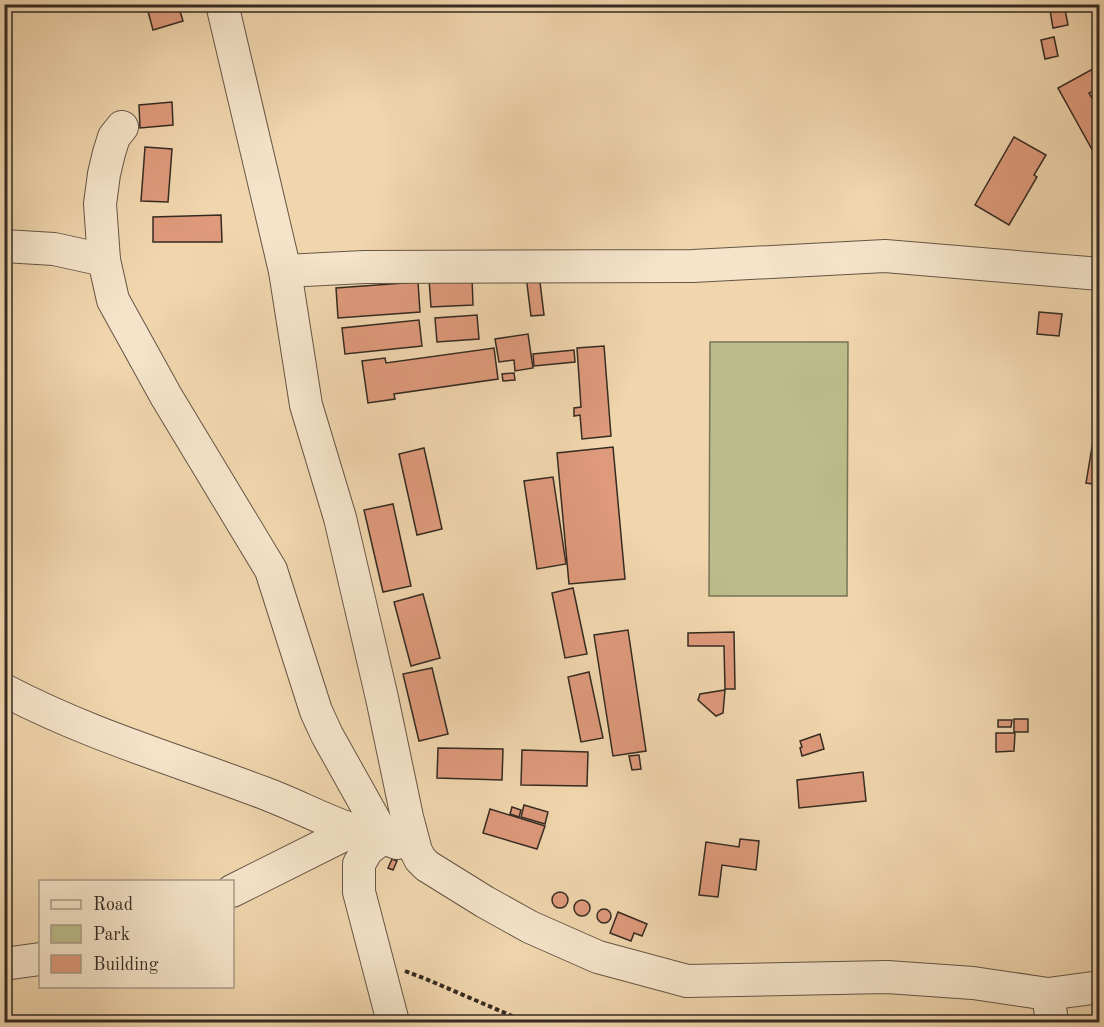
<svg xmlns="http://www.w3.org/2000/svg" width="1104" height="1027" viewBox="0 0 1104 1027" font-family="'Old Standard TT',serif">
<style>
.green{fill:#babd8a;stroke:#787456;stroke-width:1.5}
.building{fill:#de9a7b;stroke:#352b22;stroke-width:1.5}
.lines{fill:none;stroke-linecap:round;stroke-linejoin:round}
.minor-casing{stroke:#645645;stroke-width:34}
.path{stroke:#352b22;stroke-width:4;stroke-dasharray:4.5 3;stroke-linecap:butt}
.minor{stroke:#f5e4ca;stroke-width:32}
</style>
<rect width="100%" height="100%" fill="#f0d5ad"/>
<filter id="stains"><feTurbulence type="fractalNoise" baseFrequency=".00333" numOctaves="4"/><feColorMatrix values="0 0 0 0 .2 0 0 0 0 .09 0 0 0 0 .02 0 0 0 .5 -.17"/></filter>
<radialGradient id="worn" r=".72"><stop offset=".6" stop-color="#630" stop-opacity="0"/><stop offset="1" stop-color="#630" stop-opacity=".3"/></radialGradient>
<polygon class="green" points="710,342 848,342 847,596 709,596"/>
<g class="building">
<polygon points="146,4 178,4 183,21 153,30"/>
<polygon points="1049,4 1064,4 1068,25 1053,28"/>
<polygon points="1054,37 1058,56 1045,59 1041,40"/>
<polygon points="1100,65 1100,88 1089,93 1100,112 1100,150 1094,153 1058,88"/>
<polygon points="172,102 173,125 140,128 139,105"/>
<polygon points="1014,137 1046,155 1034,175 1037,177 1009,225 975,205"/>
<polygon points="145,147 172,149 168,202 141,201"/>
<polygon points="221,215 222,242 153,242 153,217"/>
<polygon points="539,274 544,315 531,316 526,276"/>
<polygon points="472,277 473,305 431,307 429,279"/>
<polygon points="418,282 420,312 338,318 336,288"/>
<polygon points="1039,312 1062,314 1059,336 1037,334"/>
<polygon points="477,315 479,339 437,342 435,318"/>
<polygon points="419,320 422,346 345,354 342,328"/>
<polygon points="528,334 533,368 515,371 514,360 499,362 495,339"/>
<polygon points="604,346 611,436 582,439 580,415 574,416 574,408 581,407 577,348"/>
<polygon points="494,348 498,379 394,394 395,399 368,403 362,361 385,358 386,363"/>
<polygon points="574,350 575,362 534,366 533,354"/>
<polygon points="514,373 515,380 503,381 502,374"/>
<polygon points="1100,399 1100,485 1086,483"/>
<polygon points="613,447 625,579 569,584 557,453"/>
<polygon points="424,448 442,529 417,535 399,454"/>
<polygon points="553,477 566,564 537,569 524,481"/>
<polygon points="393,504 411,586 383,592 364,510"/>
<polygon points="573,588 587,654 565,658 552,593"/>
<polygon points="423,594 440,658 411,666 394,602"/>
<polygon points="628,630 646,751 613,756 594,635"/>
<polygon points="734,632 735,689 725,689 724,646 688,646 688,633"/>
<polygon points="432,668 448,734 419,741 403,674"/>
<polygon points="589,672 603,738 581,742 568,677"/>
<polygon points="725,690 723,713 716,716 698,700 700,694"/>
<rect x="1014" y="719" width="14" height="13"/>
<polygon points="998,720 1012,720 1011,727 998,727"/>
<polygon points="996,733 1015,733 1014,751 996,752"/>
<polygon points="820,734 824,749 802,756 800,748 802,747 800,741"/>
<polygon points="438,748 503,749 502,780 437,778"/>
<polygon points="522,750 588,752 587,786 521,785"/>
<polygon points="639,755 641,769 632,770 629,756"/>
<polygon points="863,772 866,801 799,808 797,780"/>
<polygon points="524,805 548,812 545,824 521,817"/>
<polygon points="512,807 521,810 519,817 510,814"/>
<polygon points="490,809 545,826 537,849 483,833"/>
<polygon points="740,839 759,841 756,870 722,865 718,897 699,895 706,842 739,847"/>
<polygon points="392,859 397,861 393,870 388,868"/>
<circle cx="560" cy="900" r="8"/>
<circle cx="582" cy="908" r="8"/>
<circle cx="604" cy="916" r="7"/>
<polygon points="618,912 647,924 642,936 634,933 631,941 610,933"/>
</g>
<g class="lines">
<defs>
<g id="minor">
<polyline points="222,4 285,271 306,405 340,518 382,698 407,817 416,851 420,859 427,866 485,902 530,927 598,957 687,981 887,977 973,983 1048,994 1100,987"/>
<polyline points="122,127 114,137 109,153 104,174 100,204 104,260 113,300 166,396 271,570 316,711 327,735 384,837 367,850 359,864 359,892 393,1022"/>
<polyline points="4,246 54,249 104,260"/>
<polyline points="285,271 364,267 693,266 885,256 1100,274"/>
<path d="M4 690C87 734 177 760 264 793 294 804 323 820 353 830 368 835 383 837 397 843"/>
<polyline points="232,891 354,830"/>
<polyline points="4,964 40,959"/>
<polyline points="1048,994 1052,1022"/>
</g>
</defs>
<use href="#minor" class="minor-casing"/>
<polyline class="path" points="405,971 426,979 526,1022"/>
<use href="#minor" class="minor"/>
</g>
<rect width="1104" height="1027" fill="none" stroke="#f0d5ad" stroke-width="24"/>
<rect x="6" y="6" width="1092" height="1015" fill="none" stroke="#352b22" stroke-width="3"/>
<rect x="12" y="12" width="1080" height="1003" fill="none" stroke="#352b22" stroke-width="1.5"/>
<rect x="39" y="880" width="195" height="108" fill="#f5e4ca" stroke="#a89a87" stroke-width="1.5"/>
<rect x="51" y="900" width="30" height="9" fill="#f5e4ca" stroke="#a89a87" stroke-width="1.5"/>
<text x="93" y="910" font-size="18" fill="#352b22">Road</text>
<rect x="51" y="925" width="30" height="18" fill="#babd8a" stroke="#a89a87" stroke-width="1.5"/>
<text x="93" y="940" font-size="18" fill="#352b22">Park</text>
<rect x="51" y="955" width="30" height="18" fill="#de9a7b" stroke="#a89a87" stroke-width="1.5"/>
<text x="93" y="970" font-size="18" fill="#352b22">Building</text>
<rect width="100%" height="100%" filter="url(#stains)"/>
<rect width="100%" height="100%" fill="url(#worn)"/>
</svg>
